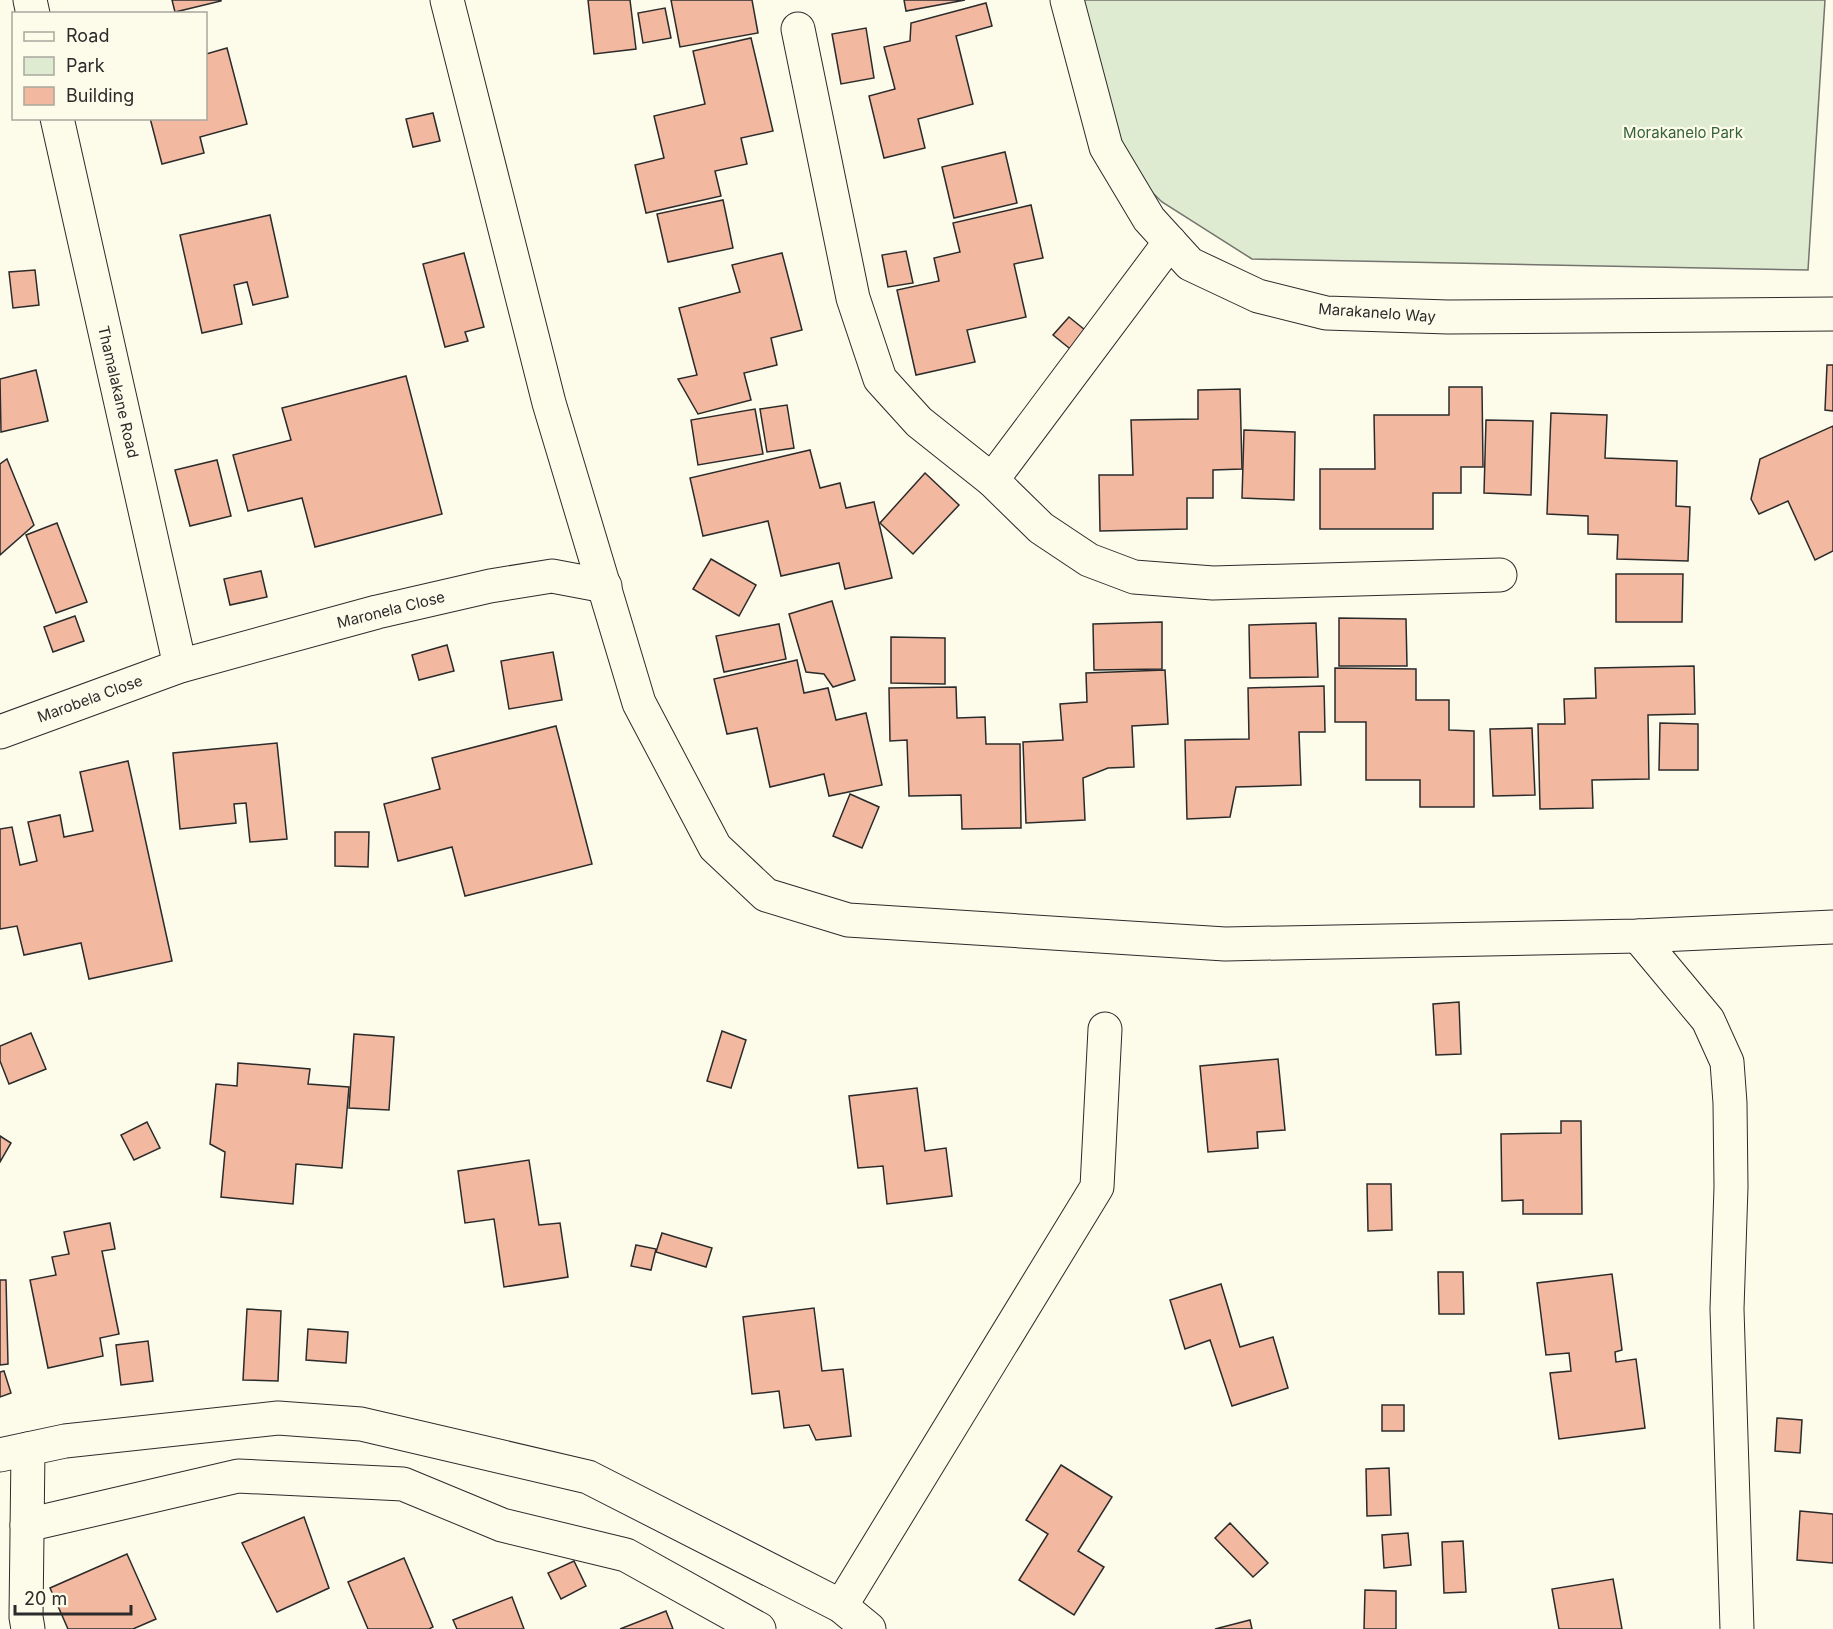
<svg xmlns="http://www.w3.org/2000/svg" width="1833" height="1629" viewBox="0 0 1833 1629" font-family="Inter,sans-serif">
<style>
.green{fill:#deebd1;stroke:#74746e;stroke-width:1.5}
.building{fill:#f2b8a0;stroke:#2b2b2b;stroke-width:1.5}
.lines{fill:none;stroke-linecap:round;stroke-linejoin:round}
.minor-casing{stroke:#2b2b2b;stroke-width:35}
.minor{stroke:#fdfbea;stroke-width:33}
.labels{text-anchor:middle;stroke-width:4.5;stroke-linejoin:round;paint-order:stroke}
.park-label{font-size:15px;fill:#34623c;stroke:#fdfbea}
.street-label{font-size:15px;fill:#2b2b2b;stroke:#fdfbea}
</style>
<rect width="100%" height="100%" fill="#fdfbea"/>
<polygon class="green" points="1074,0 1825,0 1808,270 1252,259 1162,202 1106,147"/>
<g class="building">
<polygon points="172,0 221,0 221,1 175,12"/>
<polygon points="588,0 630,0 636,49 594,54"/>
<polygon points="671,0 752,0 758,33 680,47"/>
<polygon points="904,0 965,0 906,11"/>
<polygon points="986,3 992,26 956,36 973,104 918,119 925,148 884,158 869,96 895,89 884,47 910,41 911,23"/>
<polygon points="665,8 671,38 643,43 638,13"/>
<polygon points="866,28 874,78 841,84 832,34"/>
<polygon points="751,38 773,131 741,138 747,164 715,171 721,196 646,213 635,165 664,158 654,116 705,104 693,51"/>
<polygon points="227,48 247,124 200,137 204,153 162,164 150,118 206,118 206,54"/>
<polygon points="433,113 440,141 413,147 406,119"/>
<polygon points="1005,152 1017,203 954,218 942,167"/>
<polygon points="723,200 733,248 668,262 657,214"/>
<polygon points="1031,205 1043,258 1014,264 1026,317 967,330 975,362 916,375 897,290 939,281 934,258 960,252 953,223"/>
<polygon points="270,215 288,297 253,305 247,282 234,285 242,324 202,333 180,235"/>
<polygon points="906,251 913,283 888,287 882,255"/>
<polygon points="464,253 484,327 465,332 468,341 445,347 423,264"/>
<polygon points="782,253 802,330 771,338 777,365 744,373 751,400 698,414 678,379 697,375 679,308 740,292 732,265"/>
<polygon points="35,270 39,305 13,308 9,272"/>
<polygon points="1069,317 1090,334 1074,352 1053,335"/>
<polygon points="1827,365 1833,365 1833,411 1825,410"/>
<polygon points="36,370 48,421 1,432 0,379"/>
<polygon points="406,376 442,514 315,547 302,498 248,511 233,455 291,440 282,408"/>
<polygon points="1449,387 1482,387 1483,467 1461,467 1461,493 1433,493 1433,529 1320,529 1320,469 1375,469 1374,415 1449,415"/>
<polygon points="1240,389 1242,469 1213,470 1213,498 1187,498 1187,529 1100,531 1099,475 1133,475 1131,420 1198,419 1198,390"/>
<polygon points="787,405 794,448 767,452 760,409"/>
<polygon points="755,409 763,454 698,465 691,420"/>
<polygon points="1551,413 1607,415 1605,458 1677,461 1676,506 1690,507 1688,561 1617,559 1618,535 1588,534 1588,516 1547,514"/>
<polygon points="1486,420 1533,421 1531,495 1484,493"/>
<polygon points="1833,426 1833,551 1815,560 1788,501 1759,514 1751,499 1760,459"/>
<polygon points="1244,430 1295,432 1294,500 1242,498"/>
<polygon points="810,450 820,488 840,483 846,508 874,502 892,578 845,589 839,563 781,576 768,521 703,536 690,478"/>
<polygon points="7,459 34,525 0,555 0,464"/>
<polygon points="217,460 231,516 190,526 175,470"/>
<polygon points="925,473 959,505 913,554 880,523"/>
<polygon points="57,523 87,602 56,613 26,535"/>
<polygon points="711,559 756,585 739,616 693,589"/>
<polygon points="261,571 267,597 230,605 224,579"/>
<polygon points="1616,574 1683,574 1682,622 1616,622"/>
<polygon points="832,601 855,680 833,687 824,674 806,672 789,614"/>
<polygon points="75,616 84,641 53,652 44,627"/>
<polygon points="1339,618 1406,619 1407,666 1339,666"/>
<polygon points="1162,622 1162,669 1094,670 1093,624"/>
<polygon points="1316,623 1318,677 1250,678 1249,625"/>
<polygon points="779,624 786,659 724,672 716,636"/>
<polygon points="891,637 945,638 945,684 891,683"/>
<polygon points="447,645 454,671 419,680 412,655"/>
<polygon points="553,652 562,700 509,709 501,661"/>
<polygon points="797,660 804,693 828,688 836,720 866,713 882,785 829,796 824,774 770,787 757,728 727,734 714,679"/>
<polygon points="1694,666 1695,714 1648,715 1649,779 1592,780 1593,808 1540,809 1538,724 1565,724 1564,699 1596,698 1595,668"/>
<polygon points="1335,668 1416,669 1416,700 1449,700 1449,730 1474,731 1474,807 1420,807 1420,780 1366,780 1366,722 1335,722"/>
<polygon points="1165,670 1168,724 1132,726 1134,767 1108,768 1083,778 1085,820 1026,823 1023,742 1063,740 1060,704 1087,702 1086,673"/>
<polygon points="1324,686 1325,732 1299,732 1301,785 1236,787 1230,817 1187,819 1185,740 1249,739 1248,688"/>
<polygon points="956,687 957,718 985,717 986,744 1020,744 1021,828 962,829 961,795 909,796 907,740 890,741 889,688"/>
<polygon points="1660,723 1698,724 1698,770 1659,770"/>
<polygon points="556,726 592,864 465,896 452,847 398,861 384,804 440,789 432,758"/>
<polygon points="1532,728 1535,795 1493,796 1490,729"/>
<polygon points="277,743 287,839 250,842 246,803 234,804 236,823 180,829 173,753"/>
<polygon points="128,761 172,961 89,979 81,943 24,955 17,926 0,929 0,829 12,827 20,865 37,861 28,822 60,815 64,837 93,831 80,772"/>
<polygon points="850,794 879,807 862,848 833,836"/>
<polygon points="335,832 369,832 368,867 335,866"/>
<polygon points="1459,1002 1461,1054 1436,1055 1433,1004"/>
<polygon points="722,1031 746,1040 731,1088 707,1081"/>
<polygon points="31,1033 46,1069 9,1084 0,1061 0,1046"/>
<polygon points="354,1034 394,1037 389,1110 349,1108"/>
<polygon points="1278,1059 1285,1130 1257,1132 1258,1148 1208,1152 1200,1066"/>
<polygon points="238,1063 310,1069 308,1084 349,1087 342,1168 296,1164 293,1204 221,1197 225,1152 210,1144 216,1084 237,1086"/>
<polygon points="917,1088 925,1151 946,1148 952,1196 887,1204 883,1166 858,1168 849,1096"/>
<polygon points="1561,1121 1581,1121 1582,1214 1523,1214 1523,1200 1502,1201 1501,1134 1561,1133"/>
<polygon points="147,1122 160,1148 134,1160 121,1135"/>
<polygon points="0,1136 11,1143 0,1162"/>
<polygon points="529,1160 539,1225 560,1223 568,1277 504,1287 494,1219 465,1223 458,1171"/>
<polygon points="1367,1184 1391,1184 1392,1230 1368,1231"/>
<polygon points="110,1223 115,1249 102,1251 119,1334 100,1338 103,1356 48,1368 30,1280 56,1275 52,1257 69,1254 64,1232"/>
<polygon points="662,1233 712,1248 706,1267 656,1252"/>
<polygon points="636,1245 656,1249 651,1270 631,1266"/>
<polygon points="1438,1272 1463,1272 1464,1314 1439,1314"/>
<polygon points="1612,1274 1622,1350 1615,1352 1616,1362 1636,1359 1645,1428 1559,1439 1550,1373 1571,1371 1569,1353 1546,1355 1537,1283"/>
<polygon points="0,1280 6,1280 8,1364 0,1365"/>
<polygon points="1221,1284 1240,1347 1273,1337 1288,1388 1232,1406 1210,1340 1185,1349 1170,1300"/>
<polygon points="814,1308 822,1371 843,1369 851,1436 816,1440 809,1425 784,1428 779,1391 752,1394 743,1317"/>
<polygon points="247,1309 281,1311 278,1381 243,1380"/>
<polygon points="308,1329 348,1332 346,1363 306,1360"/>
<polygon points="148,1341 153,1381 121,1385 116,1345"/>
<polygon points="4,1371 11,1393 0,1397 0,1372"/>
<rect x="1382" y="1405" width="22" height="26"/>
<polygon points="1777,1418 1802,1420 1800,1453 1775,1451"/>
<polygon points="1061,1465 1112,1497 1078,1551 1104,1567 1074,1615 1019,1580 1048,1534 1026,1520"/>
<polygon points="1389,1468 1391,1515 1367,1516 1366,1469"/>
<polygon points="1800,1511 1833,1514 1833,1563 1797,1560"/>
<polygon points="304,1517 329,1588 277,1612 242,1543"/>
<polygon points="1230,1523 1268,1563 1253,1577 1215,1538"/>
<polygon points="1408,1533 1411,1565 1384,1568 1382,1535"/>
<polygon points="1463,1541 1466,1592 1444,1593 1442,1542"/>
<polygon points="127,1554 156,1619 133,1629 68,1629 50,1588"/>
<polygon points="404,1558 433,1627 429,1629 368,1629 348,1582"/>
<polygon points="574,1561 586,1586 561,1599 548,1573"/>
<polygon points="1613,1579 1622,1629 1559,1629 1552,1589"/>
<polygon points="1365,1590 1396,1591 1396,1629 1364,1629"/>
<polygon points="512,1597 524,1629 457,1629 453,1620"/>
<polygon points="666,1611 673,1629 620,1629"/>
<polygon points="1250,1620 1252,1629 1215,1629"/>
</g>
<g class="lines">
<defs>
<g id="minor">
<polyline points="30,0 33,14"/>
<polyline points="447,0 549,403 639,703 715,847 766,895 848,920 1225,944 1638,936 1833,927"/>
<polyline points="1067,0 1106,147 1149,219 1190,264 1258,296 1326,313 1448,317 1833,314"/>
<polyline points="798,29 853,298 880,379 919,422 992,480 1041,528 1089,560 1134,577 1213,583 1500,575"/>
<polyline points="57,118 180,666"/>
<polyline points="992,480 1170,242"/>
<polyline points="0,732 180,666 377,612 490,586 552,576 605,586"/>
<polyline points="1638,936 1708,1020 1727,1062 1730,1103 1731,1187 1727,1309 1737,1629"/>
<polyline points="28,1449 26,1617 28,1629"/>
<polyline points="0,1455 65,1441 278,1418 361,1424 588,1477 841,1606 869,1629"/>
<polyline points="27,1525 238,1476 403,1484 502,1525 626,1555 759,1629"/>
<polyline points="841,1606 1097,1187 1105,1029"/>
</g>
</defs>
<use href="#minor" class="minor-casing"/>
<use href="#minor" class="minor"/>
</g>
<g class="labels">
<g class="park-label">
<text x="1683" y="138">Morakanelo Park</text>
</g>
<g class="street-label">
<text transform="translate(1377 313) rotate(4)" y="5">Marakanelo Way</text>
<text transform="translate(118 392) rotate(77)" y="5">Thamalakane Road</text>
<text transform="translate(391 610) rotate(-14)" y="5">Maronela Close</text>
<text transform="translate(90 699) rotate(-20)" y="5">Marobela Close</text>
</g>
</g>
<rect x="12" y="12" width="195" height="108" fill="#fdfbea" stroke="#a9a89e" stroke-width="1.5"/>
<rect x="24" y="32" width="30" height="9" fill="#fdfbea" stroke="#a9a89e" stroke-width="1.5"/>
<text x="66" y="42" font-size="18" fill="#2b2b2b">Road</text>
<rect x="24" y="57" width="30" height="18" fill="#deebd1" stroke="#a9a89e" stroke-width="1.5"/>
<text x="66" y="72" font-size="18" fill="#2b2b2b">Park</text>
<rect x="24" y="87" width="30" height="18" fill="#f2b8a0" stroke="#a9a89e" stroke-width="1.5"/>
<text x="66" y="102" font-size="18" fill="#2b2b2b">Building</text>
<path d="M15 1605v9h116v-9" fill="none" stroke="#2b2b2b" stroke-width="3"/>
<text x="24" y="1605" font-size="18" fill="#2b2b2b" stroke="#fdfbea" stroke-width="4.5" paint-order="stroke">20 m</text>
</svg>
